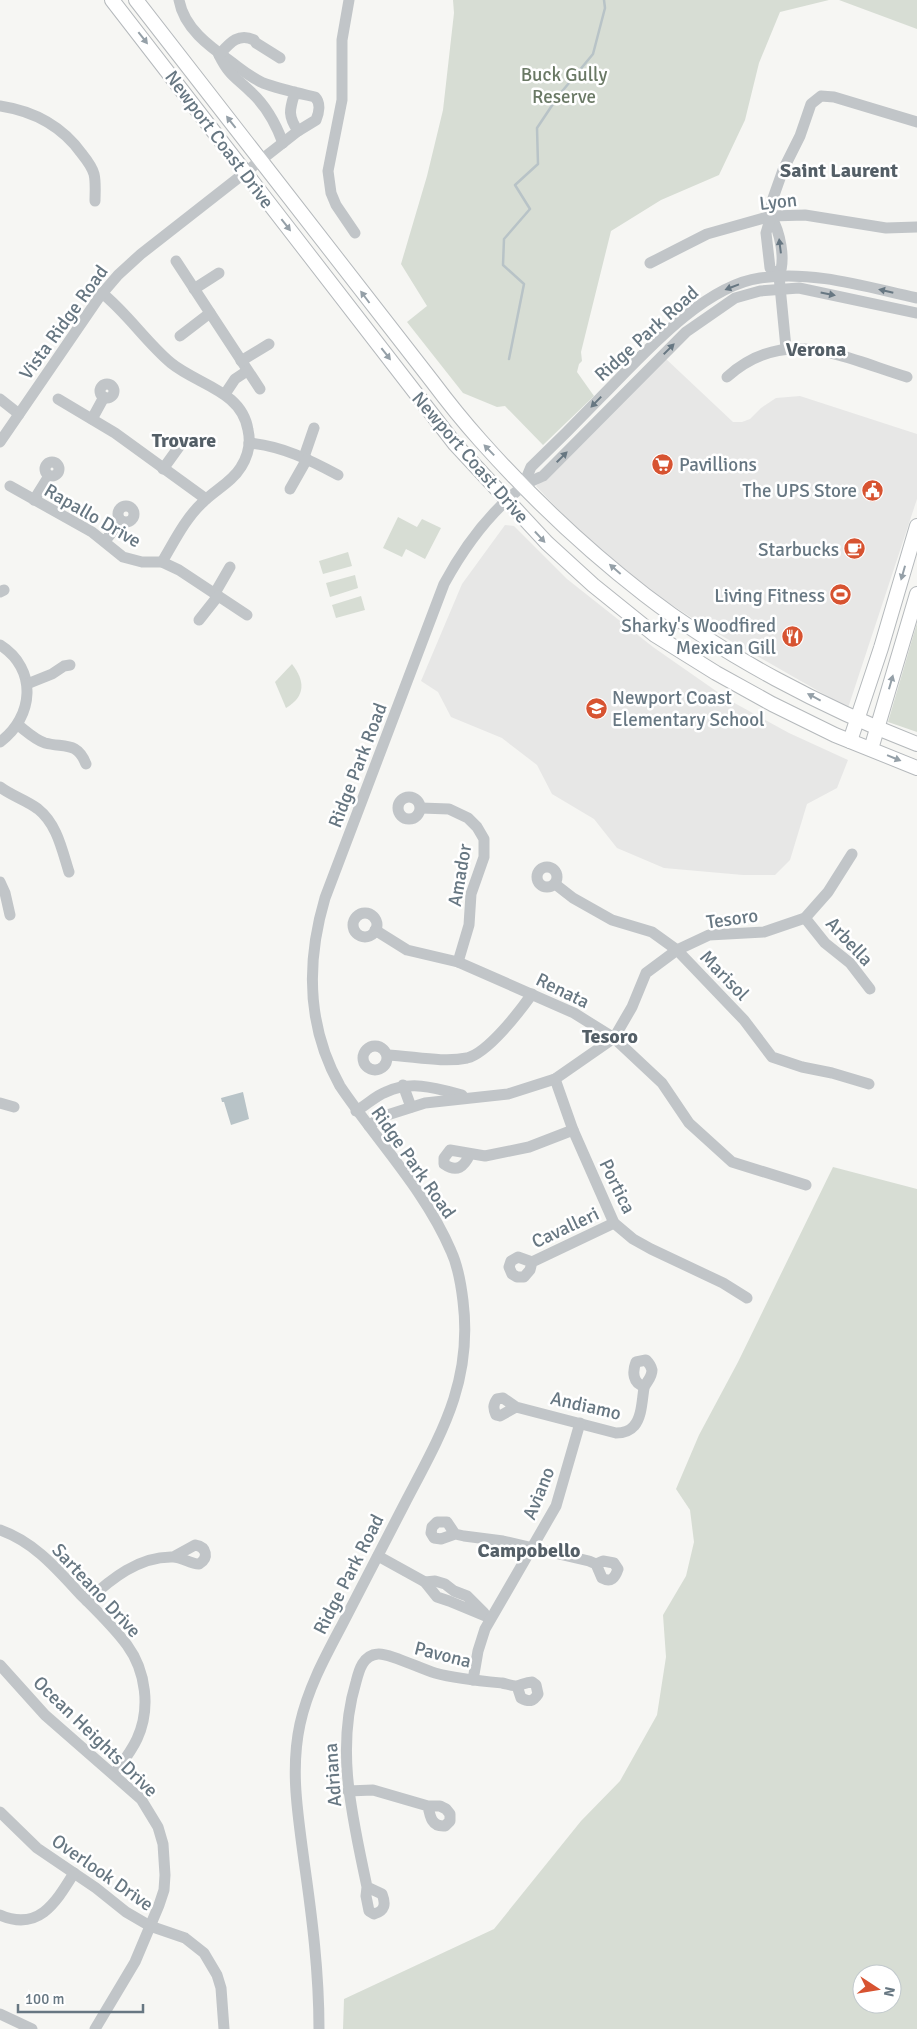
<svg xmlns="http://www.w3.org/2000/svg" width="917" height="2029" viewBox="0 0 917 2029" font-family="Signika,sans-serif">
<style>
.built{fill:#e7e7e6}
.green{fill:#d7ddd4;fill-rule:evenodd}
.water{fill:#b8c3c7}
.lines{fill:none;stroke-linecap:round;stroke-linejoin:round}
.stream{stroke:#b8c3c7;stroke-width:2.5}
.major-casing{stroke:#b5b9bc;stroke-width:16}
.minor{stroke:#c1c5c8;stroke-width:11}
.major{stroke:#fff;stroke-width:14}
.oneway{fill:#95a0a8}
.oneway2{fill:#677782}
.labels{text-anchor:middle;stroke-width:5;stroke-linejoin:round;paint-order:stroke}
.park-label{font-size:19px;fill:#6a7965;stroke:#fff}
.street-label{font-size:19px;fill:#677782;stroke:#fff}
.poi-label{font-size:19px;fill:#677782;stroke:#fff;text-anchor:end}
.neighbourhood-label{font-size:20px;font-weight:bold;fill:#545f67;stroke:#fff}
</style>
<rect width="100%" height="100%" fill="#f6f6f3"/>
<g class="built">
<polygon points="665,358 733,422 742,422 750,419 761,408 776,398 800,396 917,434 917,499 848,708 703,625 611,566 536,486"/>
<polygon points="505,525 514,526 567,579 653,647 729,700 789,733 848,760 837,788 807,804 790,860 775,875 743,875 664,868 617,848 594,819 552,794 537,765 502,738 451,717 438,692 421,681 462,584"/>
</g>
<g class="green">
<polygon points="453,0 829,0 780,12 759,63 745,120 719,175 661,200 611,231 581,352 582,361 579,364 577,372 594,396 543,445 505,406 497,407 463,393 407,322 427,306 401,264 427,176 443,110 454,13"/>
<polygon points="839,0 917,0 917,29"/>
<polygon points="398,517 417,527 422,519 441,528 425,559 406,549 402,557 383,548"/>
<polygon points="348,552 352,566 323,574 319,561"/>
<polygon points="355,575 358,588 330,597 326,583"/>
<polygon points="361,596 365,610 336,618 332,605"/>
<polygon points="917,623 917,732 888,722"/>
<path d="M292 664C305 681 306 696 286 708L275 682Z"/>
<path d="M833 1167 917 1189V2029H343L344 1999 494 1929 581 1821 620 1781 657 1715 666 1657 663 1615 686 1576 694 1542 690 1510 676 1489 699 1435 738 1362ZM862 1974H892V2004H862Z"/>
</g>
<polygon class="water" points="243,1092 249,1119 231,1125 224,1102 222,1102 221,1098"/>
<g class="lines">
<polyline class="stream" points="509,359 524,284 503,265 504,239 530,209 515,185 538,164 537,128 559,95 593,54 605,8 604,0"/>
<defs>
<g id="major">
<polyline points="112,0 455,444 547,543 593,585 655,635 716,673 772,704 835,735 917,768"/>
<path d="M136 0 432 381C447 401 463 421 480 440 529 495 587 550 645 595 724 656 824 708 917 744"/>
<polyline points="850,741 881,648 917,526"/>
<polyline points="871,749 917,594"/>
</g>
</defs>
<use href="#major" class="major-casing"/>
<g class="minor">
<path d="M179 0C184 28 209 46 230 61 241 69 250 77 263 83 279 89 298 93 315 97 321 103 319 113 316 120L298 131C287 115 290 109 295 92"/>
<polyline points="349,0 342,40 342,100 328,171 331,193 336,205 355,233"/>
<path d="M219 55C230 77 236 77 252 93 267 107 276 124 283 143"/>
<path d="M219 55C229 44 238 32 254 40L256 43 280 58"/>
<path d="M0 106C33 111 62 126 82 154 86 159 92 167 94 174 96 182 95 193 95 201"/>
<path d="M771 216C780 232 786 259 779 276L786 348"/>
<polyline points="176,261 260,389"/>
<polyline points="650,263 707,234 771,216 805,215 886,228 917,227"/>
<polyline points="779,276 770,268 766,233 771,216 772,201 783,170 800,136 811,104 821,96 834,97 917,122"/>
<polyline points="194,289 219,273"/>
<path d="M102 293C128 314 146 342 171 363 198 385 242 391 248 430 251 443 248 456 241 467 232 482 215 490 202 503 185 519 174 542 162 562"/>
<polyline points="180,336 210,313"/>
<polyline points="241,361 269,344"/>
<path d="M727 377C785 325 842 357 907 377"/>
<circle cx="107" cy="391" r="7"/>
<polyline points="225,394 235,379 247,371"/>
<polyline points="0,399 19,414"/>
<polyline points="58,399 115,433 206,499"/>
<polyline points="92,419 104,397"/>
<polyline points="0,442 100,296 118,275 141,254 298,131"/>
<path d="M249 443C282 446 310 460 338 475"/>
<polyline points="304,457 314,428"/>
<circle cx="52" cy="469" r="7"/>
<polyline points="163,469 181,444"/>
<polyline points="10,486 92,532 123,557 142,562 162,562 179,570 247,615"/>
<path d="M523 486 531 467C555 444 578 421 601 397 641 357 702 286 760 278 813 270 866 287 917 298"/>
<polyline points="290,489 307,459"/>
<polyline points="34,500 49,476"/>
<circle cx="126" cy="514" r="8"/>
<polyline points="105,541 121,521"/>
<polyline points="0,592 4,590"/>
<polyline points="215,593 230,567"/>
<polyline points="199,620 218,596"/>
<path d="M0 645C38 669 34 717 0 742"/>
<polyline points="27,684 52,674 64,666 70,665"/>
<path d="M18 725C26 731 35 740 45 743 64 748 77 741 86 764"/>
<path d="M0 787C12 796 26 800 38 809 57 824 62 850 69 872"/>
<circle cx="409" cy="808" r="11"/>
<polyline points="421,808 449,809 468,818 477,827 484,839 484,857 471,894 469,925 458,962"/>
<circle cx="547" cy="877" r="10"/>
<polyline points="0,882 5,893 10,915"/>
<polyline points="555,884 573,898 612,920 652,932 677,950 744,1020 772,1057 802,1067 832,1073 869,1084"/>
<circle cx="365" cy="925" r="12"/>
<polyline points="805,918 825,943 850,963 870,989"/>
<polyline points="375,930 407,950 458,962 574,1013 614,1038 662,1083 689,1123 732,1162 806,1185"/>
<circle cx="375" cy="1058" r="12"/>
<path d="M387 1055C413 1056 442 1063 467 1058 488 1053 520 1011 532 994"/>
<polyline points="555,1079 573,1130 614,1223 633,1239 651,1249 723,1283 747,1298"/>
<polyline points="403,1085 411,1107"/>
<polyline points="0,1103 14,1107"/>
<path d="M356 1111C367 1105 375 1096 386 1092 411 1080 436 1088 462 1095"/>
<polyline points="369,1126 381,1117 425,1103 508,1094 555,1079 614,1038 632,1007 646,973 677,950 709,935 764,932 805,918 828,892 852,854"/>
<path d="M470 1154C464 1167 457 1173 444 1164V1158L450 1150 485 1156 529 1147 573 1130"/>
<polyline points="532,1262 518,1257 511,1261 509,1267 512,1274 517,1277 524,1277 530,1270 532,1262 614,1223"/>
<path d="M516 1407 500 1416 496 1415C493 1408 493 1405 497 1399L503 1398 516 1407 616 1433C623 1433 629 1432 634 1426 642 1417 642 1400 644 1388 646 1382 652 1378 652 1370 651 1366 649 1363 646 1360L636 1362C632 1372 633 1384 644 1386"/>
<path d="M0 1530C34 1542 56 1568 80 1594 96 1610 113 1626 127 1645 146 1671 151 1709 137 1739 131 1752 122 1763 114 1774"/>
<path d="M455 1534 441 1539 434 1538 431 1533 432 1527 437 1522H447L455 1534 464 1536 503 1541 589 1561 596 1564 602 1578C611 1583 615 1578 618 1569L614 1563 603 1561 596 1564"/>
<polyline points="378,1556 425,1582 437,1597 449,1601 490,1618"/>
<polyline points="425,1582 435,1581 445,1584 454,1591 467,1596 484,1613"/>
<path d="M87 1601C111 1579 139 1556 173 1557 182 1557 190 1564 199 1564 209 1558 207 1547 195 1545L175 1556"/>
<polyline points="0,1665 45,1715 141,1799 158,1827 163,1844 165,1875 164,1890 159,1905 135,1962 95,2029"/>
<polyline points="473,1680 478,1651 485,1629 556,1506 580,1423"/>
<path d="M348 1791 373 1790 428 1806H440L446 1809 450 1814V1821L445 1826C432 1827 430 1817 428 1806"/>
<polyline points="0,1812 37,1848 96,1888 126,1912 150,1926 185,1938 204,1953 217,1975 221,1988 224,2029"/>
<path d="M367 1887 366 1896 369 1911 374 1914C385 1911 386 1904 382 1894L367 1887C353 1819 335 1751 356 1682 359 1670 363 1655 378 1654 389 1653 421 1669 435 1673 457 1679 480 1681 502 1683 507 1684 513 1686 517 1686 522 1685 526 1682 532 1682L536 1685 538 1694C533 1702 529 1702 521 1698L517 1686"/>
<path d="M0 1915C39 1932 56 1902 74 1873"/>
<polyline points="0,2014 32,2029"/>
<path d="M319 2029C319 1972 312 1917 304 1861 298 1815 290 1770 300 1724 308 1688 325 1657 342 1625 363 1585 384 1544 405 1503 441 1434 473 1382 463 1301 461 1284 458 1266 451 1251 425 1190 377 1141 340 1086 307 1027 306 962 325 898L444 584C464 547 489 513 522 487 528 482 536 479 543 476L686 332 735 298 760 291 799 288 917 313"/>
</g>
<use href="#major" class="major"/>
</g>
<defs><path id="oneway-solid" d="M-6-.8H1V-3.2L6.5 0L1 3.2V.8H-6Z" transform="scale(1.25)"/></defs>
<g class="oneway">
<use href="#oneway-solid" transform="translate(143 38) rotate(52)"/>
<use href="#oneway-solid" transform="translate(231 122) rotate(-128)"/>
<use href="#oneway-solid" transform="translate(286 225) rotate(52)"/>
<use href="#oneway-solid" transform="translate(365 297) rotate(-127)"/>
<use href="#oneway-solid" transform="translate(386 354) rotate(52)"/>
<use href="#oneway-solid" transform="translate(489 450) rotate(-134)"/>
<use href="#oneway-solid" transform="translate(540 537) rotate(47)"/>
<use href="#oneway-solid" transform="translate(615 569) rotate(-139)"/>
<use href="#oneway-solid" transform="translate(903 573) rotate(106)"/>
<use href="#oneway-solid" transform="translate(891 682) rotate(-74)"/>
<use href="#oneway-solid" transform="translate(814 697) rotate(-152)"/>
<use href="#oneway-solid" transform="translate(894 758) rotate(22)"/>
</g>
<g class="oneway2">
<use href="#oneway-solid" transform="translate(780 246) rotate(-97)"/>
<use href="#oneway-solid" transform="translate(732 287) rotate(159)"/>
<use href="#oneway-solid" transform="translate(886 291) rotate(-167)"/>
<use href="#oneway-solid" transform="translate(828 294) rotate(11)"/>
<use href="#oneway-solid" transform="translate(669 349) rotate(-45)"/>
<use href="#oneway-solid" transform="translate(596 402) rotate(134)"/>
<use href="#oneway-solid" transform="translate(562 457) rotate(-45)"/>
</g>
<defs>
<symbol id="supermarket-disc" viewBox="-11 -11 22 22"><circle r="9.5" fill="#d75331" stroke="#fff"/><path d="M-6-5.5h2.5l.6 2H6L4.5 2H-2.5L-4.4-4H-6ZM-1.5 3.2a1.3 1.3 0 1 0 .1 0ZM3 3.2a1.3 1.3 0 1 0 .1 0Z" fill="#fff"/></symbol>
<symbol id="civic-disc" viewBox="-11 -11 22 22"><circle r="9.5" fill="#d75331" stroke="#fff"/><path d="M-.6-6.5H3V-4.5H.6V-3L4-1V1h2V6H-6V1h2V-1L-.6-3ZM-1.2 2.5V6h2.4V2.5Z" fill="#fff"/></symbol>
<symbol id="cafe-disc" viewBox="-11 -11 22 22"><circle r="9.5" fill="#d75331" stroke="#fff"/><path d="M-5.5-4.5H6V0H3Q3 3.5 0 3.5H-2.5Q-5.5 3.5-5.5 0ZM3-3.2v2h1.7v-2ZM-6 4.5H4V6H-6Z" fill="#fff"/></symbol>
<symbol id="stadium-disc" viewBox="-11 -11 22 22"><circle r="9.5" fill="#d75331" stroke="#fff"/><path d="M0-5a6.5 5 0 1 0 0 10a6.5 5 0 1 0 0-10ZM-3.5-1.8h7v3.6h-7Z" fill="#fff"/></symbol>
<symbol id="restaurant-disc" viewBox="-11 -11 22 22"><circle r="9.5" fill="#d75331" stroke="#fff"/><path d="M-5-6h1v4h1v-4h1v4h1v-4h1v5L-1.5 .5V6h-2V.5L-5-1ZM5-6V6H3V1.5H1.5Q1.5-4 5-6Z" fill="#fff"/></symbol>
<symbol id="school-disc" viewBox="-11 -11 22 22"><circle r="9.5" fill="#d75331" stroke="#fff"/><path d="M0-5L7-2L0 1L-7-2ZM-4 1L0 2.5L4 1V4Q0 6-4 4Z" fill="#fff"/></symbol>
</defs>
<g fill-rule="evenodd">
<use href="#supermarket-disc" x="650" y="452" width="25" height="25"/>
<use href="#civic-disc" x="860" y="478" width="25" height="25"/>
<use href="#cafe-disc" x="842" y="536" width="25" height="25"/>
<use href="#stadium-disc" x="828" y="582" width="25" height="25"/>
<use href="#restaurant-disc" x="780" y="624" width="25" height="25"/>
<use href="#school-disc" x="584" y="696" width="25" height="25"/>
</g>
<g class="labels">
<g class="park-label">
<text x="564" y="81">Buck Gully<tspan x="564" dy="22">Reserve</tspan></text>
</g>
<g class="street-label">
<text transform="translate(220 139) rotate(53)" y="7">Newport Coast Drive</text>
<text transform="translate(778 201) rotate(-6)" y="7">Lyon</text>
<text transform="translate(63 322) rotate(-54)" y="7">Vista Ridge Road</text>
<text transform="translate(646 333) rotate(-42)" y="7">Ridge Park Road</text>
<text transform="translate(471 457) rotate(49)" y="7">Newport Coast Drive</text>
<text transform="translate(93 515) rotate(30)" y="7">Rapallo Drive</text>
<text transform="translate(357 765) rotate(-69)" y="7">Ridge Park Road</text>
<text transform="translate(459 875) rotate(-80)" y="7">Amador</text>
<text transform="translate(732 918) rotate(-8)" y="7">Tesoro</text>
<text transform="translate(850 941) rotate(47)" y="7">Arbella</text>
<text transform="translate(725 975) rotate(46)" y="7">Marisol</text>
<text transform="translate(563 990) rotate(26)" y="7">Renata</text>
<text transform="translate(414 1162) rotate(55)" y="7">Ridge Park Road</text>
<text transform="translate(618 1186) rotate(64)" y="7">Portica</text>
<text transform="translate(565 1227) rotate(-25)" y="7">Cavalleri</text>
<text transform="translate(586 1405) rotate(13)" y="7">Andiamo</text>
<text transform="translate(538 1493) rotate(-68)" y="7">Aviano</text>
<text transform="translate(348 1574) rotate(-63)" y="7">Ridge Park Road</text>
<text transform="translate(97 1590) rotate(47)" y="7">Sarteano Drive</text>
<text transform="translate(443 1654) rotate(14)" y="7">Pavona</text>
<text transform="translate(96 1736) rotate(44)" y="7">Ocean Heights Drive</text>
<text transform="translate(332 1775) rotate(-94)" y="7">Adriana</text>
<text transform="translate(103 1872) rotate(35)" y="7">Overlook Drive</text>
</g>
<g class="poi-label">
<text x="679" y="471" text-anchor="start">Pavillions</text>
<text x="857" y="497">The UPS Store</text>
<text x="839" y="556">Starbucks</text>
<text x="825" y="602">Living Fitness</text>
<text x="776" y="632">Sharky's Woodfired<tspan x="776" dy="22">Mexican Gill</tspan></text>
<text x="612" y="704" text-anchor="start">Newport Coast<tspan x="612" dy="22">Elementary School</tspan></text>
</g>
<g class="neighbourhood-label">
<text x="839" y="177">Saint Laurent</text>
<text x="816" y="356">Verona</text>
<text x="184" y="447">Trovare</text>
<text x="610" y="1043">Tesoro</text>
<text x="529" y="1557">Campobello</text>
</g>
</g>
<g transform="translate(877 1989) rotate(102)"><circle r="24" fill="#ffffff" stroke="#c2c9cd"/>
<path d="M0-4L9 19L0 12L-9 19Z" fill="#d75331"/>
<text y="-8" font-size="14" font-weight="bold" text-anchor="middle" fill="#677782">N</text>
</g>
<path d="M18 2004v8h125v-8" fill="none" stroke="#677782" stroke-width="2.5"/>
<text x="25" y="2004" font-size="15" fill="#677782" stroke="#ffffff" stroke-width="4" paint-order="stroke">100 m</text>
</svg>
